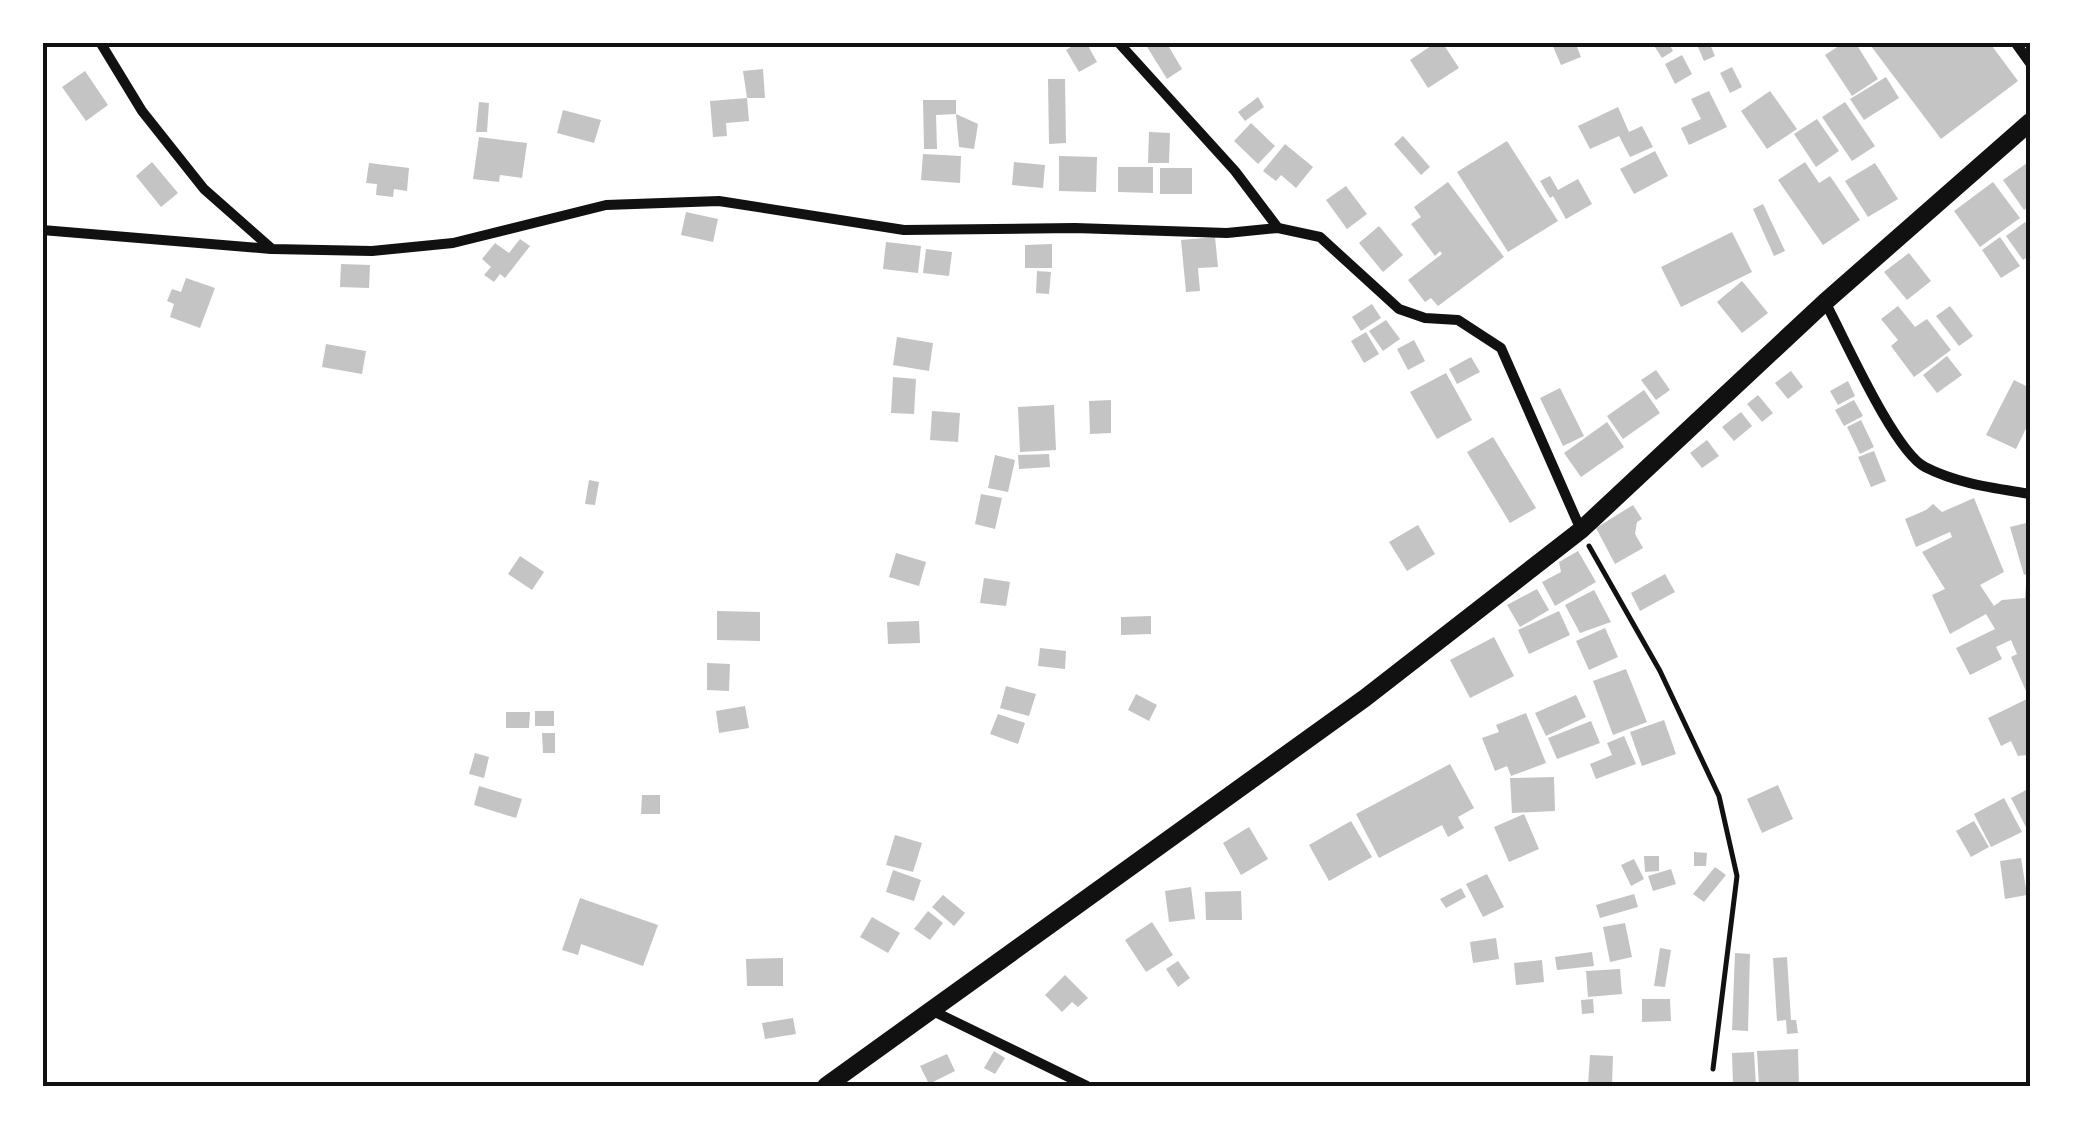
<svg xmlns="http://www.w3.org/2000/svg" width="2073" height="1129" viewBox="0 0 2073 1129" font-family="'PT Sans',sans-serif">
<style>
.building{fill:#c4c4c4}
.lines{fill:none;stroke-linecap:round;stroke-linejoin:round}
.path{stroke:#111;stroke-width:5}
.minor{stroke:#111;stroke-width:10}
.primary{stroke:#111;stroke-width:18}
.neatline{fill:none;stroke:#111;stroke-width:4}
</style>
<rect width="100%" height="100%" fill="#fff"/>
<g class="building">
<polygon points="1079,42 1086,42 1097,62 1079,72 1066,50"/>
<polygon points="1144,42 1166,42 1182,69 1167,79"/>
<polygon points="1437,42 1442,42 1459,68 1428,88 1410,60"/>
<polygon points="1551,42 1575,42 1581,57 1561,65"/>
<polygon points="1668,42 1673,51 1662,58 1653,44"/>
<polygon points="1709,42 1715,56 1704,61 1698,47"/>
<polygon points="1845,42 1855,42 1878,79 1852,96 1825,55"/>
<polygon points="1868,42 1989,42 2018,81 1941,139"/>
<polygon points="1682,55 1692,74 1675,84 1665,64"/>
<polygon points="1732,67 1742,87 1730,93 1720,73"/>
<polygon points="763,69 765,98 747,98 743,71"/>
<polygon points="85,71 108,105 86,121 62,87"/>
<polygon points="1886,77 1899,98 1864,120 1850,99"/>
<polygon points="1048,79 1065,79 1066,143 1049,144"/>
<polygon points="1709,91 1727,127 1689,145 1681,128 1701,119 1691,99"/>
<polygon points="1770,91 1797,129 1767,149 1741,111"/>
<polygon points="1258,97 1264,107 1245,121 1238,112"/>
<polygon points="747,98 749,121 726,123 727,136 713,137 710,101"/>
<polygon points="923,100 956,100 956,114 936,115 937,149 924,149"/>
<polygon points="479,102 489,103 487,132 476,132"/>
<polygon points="1845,102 1875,146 1852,161 1822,117"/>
<polygon points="1618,107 1629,132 1642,126 1653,147 1630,157 1619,136 1590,149 1578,126"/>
<polygon points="563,110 601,120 594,143 557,133"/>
<polygon points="956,114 978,124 974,149 959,147"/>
<polygon points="1817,119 1839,151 1816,167 1794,134"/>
<polygon points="1251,123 1275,146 1258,164 1234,141"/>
<polygon points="1149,132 1170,133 1169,163 1148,163"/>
<polygon points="1403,136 1430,167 1421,175 1394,144"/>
<polygon points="479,137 527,143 522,178 500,175 499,182 473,179"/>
<polygon points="1507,141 1558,221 1508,252 1457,172"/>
<polygon points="1285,144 1313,167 1296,188 1281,175 1276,181 1263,171"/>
<polygon points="1655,151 1668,176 1634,194 1620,169"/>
<polygon points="923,154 961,156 960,183 921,180"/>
<polygon points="1059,156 1097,157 1096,192 1059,191"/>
<polygon points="152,162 178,193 161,207 136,176"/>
<polygon points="1014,162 1045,165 1043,188 1012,185"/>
<polygon points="1805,162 1819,183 1830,176 1860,220 1823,245 1778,180"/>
<polygon points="369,163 409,168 407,191 394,189 393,197 376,195 377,184 366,183"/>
<polygon points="1875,163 1898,199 1868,217 1845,181"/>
<polygon points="2027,163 2030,168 2030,205 2024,210 2003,180"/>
<polygon points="1118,167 1153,167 1153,193 1118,192"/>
<rect x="1160" y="168" width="32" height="26"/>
<polygon points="1550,176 1558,190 1578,179 1592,204 1566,219 1553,196 1550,198 1540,181"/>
<polygon points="1448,182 1504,257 1438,306 1431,298 1425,302 1408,280 1442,254 1440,251 1435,256 1411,224 1421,217 1414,207"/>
<polygon points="1993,182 2020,218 1980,247 1954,211"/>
<polygon points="1346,186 1367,214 1347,229 1326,200"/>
<polygon points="1763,204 1785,251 1774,256 1753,209"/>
<polygon points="686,212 718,219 713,242 681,235"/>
<polygon points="2025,222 2030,230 2030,255 2023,260 2006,236"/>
<polygon points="1379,226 1403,255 1383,272 1359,243"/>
<polygon points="1732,232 1752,272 1681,307 1661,267"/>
<polygon points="1215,237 1218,267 1198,268 1200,291 1186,292 1181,240"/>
<polygon points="2000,237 2020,266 2001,278 1982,250"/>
<polygon points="520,239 530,246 505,278 500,274 494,282 484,275 491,267 482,259 495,243 509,253"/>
<polygon points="886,242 921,246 918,273 883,269"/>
<polygon points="1052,244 1052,268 1025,268 1025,245"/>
<polygon points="926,249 952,252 949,276 923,273"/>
<polygon points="1909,253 1931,281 1907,300 1884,272"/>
<polygon points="341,264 370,265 369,288 340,287"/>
<polygon points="1037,271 1051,272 1049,294 1036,293"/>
<polygon points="186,278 215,288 200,328 170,317 174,304 167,301 172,289 181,292"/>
<polygon points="1742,281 1768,313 1742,333 1717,302"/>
<polygon points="1372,304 1381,318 1361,331 1352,317"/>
<polygon points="1898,306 1915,327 1927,319 1951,350 1914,377 1891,346 1898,340 1881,319"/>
<polygon points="1950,306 1973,336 1959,346 1936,316"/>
<polygon points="1386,320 1400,339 1383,351 1369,331"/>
<polygon points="1366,332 1379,354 1364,363 1351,341"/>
<polygon points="897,337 933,343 929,371 893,365"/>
<polygon points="1414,340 1425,361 1408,370 1397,349"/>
<polygon points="326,344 366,351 362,374 322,367"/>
<polygon points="1947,356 1962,375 1937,393 1923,375"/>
<polygon points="1471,357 1480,372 1457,384 1449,369"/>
<polygon points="1656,370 1670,390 1656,400 1641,380"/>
<polygon points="1791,371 1803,387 1788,399 1775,383"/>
<polygon points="1446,373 1472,420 1437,439 1410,392"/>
<polygon points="893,377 916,379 914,414 891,413"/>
<polygon points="2014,380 2030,388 2030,420 2016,449 1986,435"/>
<polygon points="1848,381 1855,396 1838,405 1830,391"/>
<polygon points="1560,388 1584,436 1563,446 1540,398"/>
<polygon points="1644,390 1660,413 1623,439 1607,416"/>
<polygon points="1758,395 1773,413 1762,422 1747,404"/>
<polygon points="1111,400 1111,433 1090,434 1089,401"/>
<polygon points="1854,400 1863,416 1844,426 1835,410"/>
<polygon points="1054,405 1056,450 1020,452 1018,407"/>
<polygon points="932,411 960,413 958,442 930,440"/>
<polygon points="1741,412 1752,426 1734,441 1722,427"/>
<polygon points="1861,420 1874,447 1860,454 1847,427"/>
<polygon points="1607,422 1624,447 1581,477 1564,453"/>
<polygon points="1493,437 1536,508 1510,523 1467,452"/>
<polygon points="1707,440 1719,456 1702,468 1690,453"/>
<polygon points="1874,451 1886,481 1871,487 1858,457"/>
<polygon points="1049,454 1050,467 1019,469 1018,455"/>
<polygon points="995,455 1015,460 1008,492 988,488"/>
<polygon points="589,480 599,482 595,505 585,504"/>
<polygon points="981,494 1002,498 995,529 975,524"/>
<polygon points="1974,498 2004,572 1980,585 1994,606 2002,600 2025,598 2026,584 2030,584 2030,762 2027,755 2018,756 2011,741 2001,746 1988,718 2029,698 2011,657 2017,654 2011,640 1996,647 2002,659 1970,675 1956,648 1995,629 1986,614 1950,634 1932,595 1945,589 1922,552 1952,537 1950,532 1916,547 1905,519 1926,510 1933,504 1942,512"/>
<polygon points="1633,505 1642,519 1637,522 1635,534 1643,548 1615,564 1596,528"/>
<polygon points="2030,522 2030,573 2024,575 2010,527"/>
<polygon points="1418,525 1435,554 1407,571 1389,542"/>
<polygon points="1578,551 1596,582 1555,606 1542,582 1561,572 1559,562"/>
<polygon points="896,553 926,562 919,586 889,577"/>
<polygon points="520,556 544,572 532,590 508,574"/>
<polygon points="1665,574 1675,592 1640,611 1631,593"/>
<polygon points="984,578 1010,582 1006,606 980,603"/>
<polygon points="1537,589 1549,610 1520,627 1507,605"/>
<polygon points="1594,590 1611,622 1580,633 1565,605"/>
<polygon points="717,611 760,612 760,641 717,640"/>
<polygon points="1559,611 1570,635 1529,654 1518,630"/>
<polygon points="1151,616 1151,634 1121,635 1121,617"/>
<polygon points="919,621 920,643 888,644 887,622"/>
<polygon points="1605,628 1618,657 1589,670 1576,641"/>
<polygon points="1494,637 1514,676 1470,698 1450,660"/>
<polygon points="1040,648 1066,651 1065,669 1038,666"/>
<polygon points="707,663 730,664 729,691 707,690"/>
<polygon points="1626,669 1647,722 1613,735 1593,681"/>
<polygon points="1006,686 1036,694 1029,716 1000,708"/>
<polygon points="1136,694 1157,705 1149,721 1128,710"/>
<polygon points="1576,695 1586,717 1546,736 1535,713"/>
<polygon points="745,706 749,728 719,733 716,711"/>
<rect x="535" y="711" width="19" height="15"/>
<polygon points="506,712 530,712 529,728 506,728"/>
<polygon points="1526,713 1546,763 1511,776 1507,766 1495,771 1482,738 1499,732 1496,725"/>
<polygon points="998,714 1025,723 1018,744 990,734"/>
<polygon points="1664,720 1676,754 1642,766 1630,732"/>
<polygon points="1591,721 1600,743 1557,759 1548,738"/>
<polygon points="542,733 555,733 555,753 543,753"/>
<polygon points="1624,736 1636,764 1596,779 1590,764 1612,755 1607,743"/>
<polygon points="475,753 489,757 484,778 469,774"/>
<polygon points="1450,764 1474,808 1458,817 1464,828 1448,837 1442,825 1379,858 1356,814"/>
<polygon points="1554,777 1555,811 1512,813 1510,778"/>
<polygon points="1778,785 1793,819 1762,833 1747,799"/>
<polygon points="479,786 522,799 516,818 474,805"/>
<polygon points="2030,788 2030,835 2011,798"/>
<polygon points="642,795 660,795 660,814 641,814"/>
<polygon points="2004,798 2022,832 1991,847 1974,814"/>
<polygon points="1524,814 1539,849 1509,862 1494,827"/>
<polygon points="1351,821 1372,857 1329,881 1309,845"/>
<polygon points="1974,821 1989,847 1971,857 1956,831"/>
<polygon points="1249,827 1268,859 1241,875 1223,843"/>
<polygon points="895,835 922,843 913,872 886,865"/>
<polygon points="1694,852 1707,853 1706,866 1694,866"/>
<polygon points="1644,856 1659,856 1659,871 1645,872"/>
<polygon points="2021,858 2027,895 2005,899 2000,861"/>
<polygon points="1634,859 1644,879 1631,886 1621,865"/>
<polygon points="1715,867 1726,875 1704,902 1693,894"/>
<polygon points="1671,869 1676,884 1653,891 1648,876"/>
<polygon points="893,870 921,880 914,901 886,892"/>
<polygon points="1487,874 1504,907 1483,917 1466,884"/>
<polygon points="1191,887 1195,919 1169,922 1165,891"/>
<polygon points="1461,888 1466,897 1446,908 1440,899"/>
<polygon points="1241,891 1242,920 1206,920 1205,892"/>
<polygon points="1634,894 1638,907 1600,918 1596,905"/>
<polygon points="943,895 965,913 954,926 932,907"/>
<polygon points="580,898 658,925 643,966 581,944 578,955 562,950"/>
<polygon points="928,911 943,923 930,940 914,929"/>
<polygon points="872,917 900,933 888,953 860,937"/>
<polygon points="1152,922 1173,955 1146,972 1125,940"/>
<polygon points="1625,923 1632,957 1610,962 1603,927"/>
<polygon points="1496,938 1499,959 1473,963 1470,942"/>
<polygon points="1660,948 1671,950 1665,987 1654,986"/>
<polygon points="1592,952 1594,966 1557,970 1555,957"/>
<polygon points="1735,953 1750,954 1748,1031 1732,1030"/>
<polygon points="1787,957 1791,1020 1796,1020 1798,1033 1787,1034 1786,1020 1777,1021 1773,958"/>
<polygon points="783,958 783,986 747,986 746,959"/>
<polygon points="1542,960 1544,982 1516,985 1514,963"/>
<polygon points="1178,961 1190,978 1178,987 1166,969"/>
<polygon points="1620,969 1622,994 1588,997 1586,971"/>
<polygon points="1065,975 1088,998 1078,1007 1072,1002 1062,1012 1045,995"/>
<polygon points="1593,999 1594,1013 1582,1014 1581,1000"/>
<polygon points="1642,999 1670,999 1671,1021 1642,1022"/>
<polygon points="793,1018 796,1034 765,1039 762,1023"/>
<polygon points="1798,1049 1799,1086 1759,1086 1757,1051"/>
<polygon points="994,1051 1005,1058 995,1074 984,1068"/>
<polygon points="1754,1052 1756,1086 1733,1086 1732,1053"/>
<polygon points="947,1054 955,1071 929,1084 920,1066"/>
<polygon points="1590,1055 1613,1056 1612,1086 1588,1086"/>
</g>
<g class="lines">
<polyline class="path" points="1589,546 1660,671 1719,796 1737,876 1713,1069"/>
<g class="minor">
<polyline points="100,42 142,111 204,189 272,249 372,251 453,243 606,205 719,201 904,230 1075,228 1227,233 1278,228 1320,237 1399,309 1425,318 1458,320 1501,348 1581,530"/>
<polyline points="1118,42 1235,171 1278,228"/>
<polyline points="2015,42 2030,63"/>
<polyline points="42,230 271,249"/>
<path d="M1825 302C1844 337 1894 451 1925 467 1958 484 1995 488 2030 494"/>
<polyline points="933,1011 1087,1086"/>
</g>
<polyline class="primary" points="826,1086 1365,698 1581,530 1825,302 2030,122"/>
</g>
<rect width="2073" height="1129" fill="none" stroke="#ffffff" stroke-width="90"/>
<rect x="45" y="45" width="1983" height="1039" class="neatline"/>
</svg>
